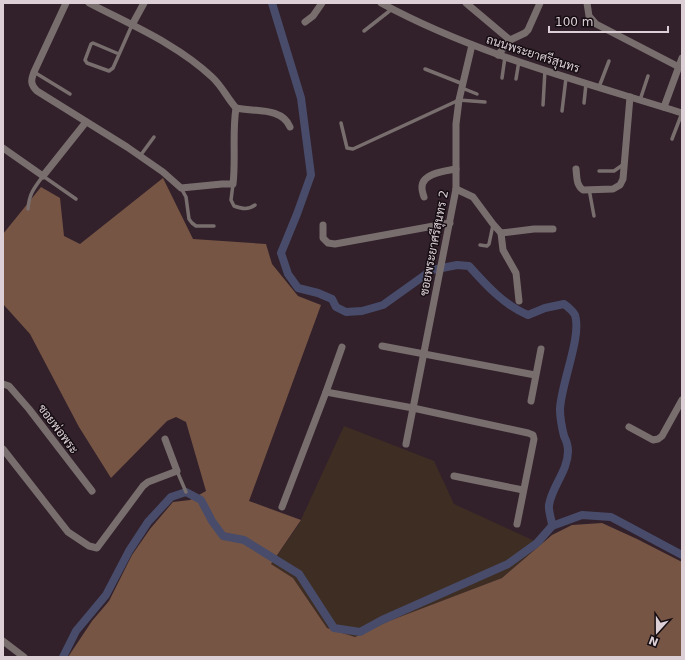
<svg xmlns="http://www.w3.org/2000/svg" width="685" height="660" viewBox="0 0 685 660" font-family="'DejaVu Sans',Sarabun,sans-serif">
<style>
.green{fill:#3e2d23}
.forest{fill:#765544}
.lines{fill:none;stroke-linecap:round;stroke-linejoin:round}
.canal{stroke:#484c6a;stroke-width:8}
.service{stroke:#796e6e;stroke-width:3.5}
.minor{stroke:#796e6e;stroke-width:7}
.labels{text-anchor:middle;stroke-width:3;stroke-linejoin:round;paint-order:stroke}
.street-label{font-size:12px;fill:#dcd0d6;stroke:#150d12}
</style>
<rect width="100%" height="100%" fill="#32212b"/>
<polygon class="green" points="344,426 434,461 454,504 541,544 502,578 389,621 355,637 327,628 293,578 271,564 299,524"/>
<polygon class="forest" points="163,178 193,239 266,244 272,264 298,296 321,305 249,501 301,520 271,564 293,578 327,628 355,637 389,621 502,578 552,535 572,525 602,523 637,539 682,562 682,657 68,657 92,621 109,601 132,555 150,529 173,502 190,500 206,491 186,422 176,417 167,421 111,478 79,427 30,334 3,304 3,234 41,187 60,198 64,236 80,244"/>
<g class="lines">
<g class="canal">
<polyline points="552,526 582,515 611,517 682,555"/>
<path d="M63 657 76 631 106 595 129 551 148 522 171 497 186 492 201 500 212 521 223 536 244 540 299 574 334 628 360 632 382 620 508 564 537 543 552 526C552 520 548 511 549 505 552 486 568 471 568 451 568 446 566 440 564 436 562 428 560 417 560 409 561 384 582 336 575 315 573 311 568 307 564 304L545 308 528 315C504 305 486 285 469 266L457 265 432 270 383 305 362 311 346 312 336 307 332 299 318 293 298 288 288 274 281 253 297 214 311 175 301 98 272 3"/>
</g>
<g class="service">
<polyline points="364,31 392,9"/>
<polyline points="119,54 93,43 91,44 85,60 87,63 109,71 113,68 132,25"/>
<polyline points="425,69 463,84"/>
<polyline points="34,72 70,94"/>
<polyline points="502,78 505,57"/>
<polyline points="516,79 519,61"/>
<polyline points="599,87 609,61"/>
<polyline points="462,88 477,94"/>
<polyline points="640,100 648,76"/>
<polyline points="584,103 586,84"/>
<polyline points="543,105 545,70"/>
<polyline points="562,111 566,78"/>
<polyline points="341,123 347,148 353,149 459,100 485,102"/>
<polyline points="672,139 682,113"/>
<polyline points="140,156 154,137"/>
<polyline points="599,171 614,171 624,164"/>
<path d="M233 184 231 200 234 206C243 209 248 210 255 205"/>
<polyline points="181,188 186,197 189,219 192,223 196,226 214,226"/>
<polyline points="589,189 594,216"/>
<path d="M28 209C29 194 34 188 43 176L76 199"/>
<polyline points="480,245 487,246 489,244 493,225"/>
<polyline points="177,471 186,492"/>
</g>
<g class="minor">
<path d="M66 3 34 72C31 80 30 84 37 91L127 147 163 172 181 188 222 184H233C236 159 232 133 236 108 227 98 222 86 212 77 177 44 131 25 89 3"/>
<path d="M381 3C475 54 580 81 682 113"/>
<polyline points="466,3 510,40"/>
<polyline points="587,3 589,16 596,24 679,67"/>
<polyline points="305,22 313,16 322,3"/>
<polyline points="132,25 144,3"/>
<polyline points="498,55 510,40 525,33 528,30 540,3"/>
<polyline points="664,107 682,58"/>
<path d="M236 108C254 112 282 107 290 127"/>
<polyline points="3,148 43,176 86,122"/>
<path d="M576 169C577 177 576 185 583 190L613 189 620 185 623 179 630 97"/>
<polyline points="456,189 473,197 493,224 501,233 534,229 553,229"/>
<path d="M424 197C423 194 422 191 422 188 421 173 446 171 456 169"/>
<polyline points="323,225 323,238 328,243 335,244 450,223"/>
<polyline points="501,233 503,250 516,273 519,301"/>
<polyline points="382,346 535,375"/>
<polyline points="3,384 9,386 29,409 92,491"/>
<polyline points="326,392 413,408 528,433 533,435 534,439 517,524"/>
<polyline points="531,401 541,349"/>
<polyline points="629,427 653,440 658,439 662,436 682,400"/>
<polyline points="406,444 456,189 456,124 459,100 472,45"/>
<polyline points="3,449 68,532 89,546 97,548 143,486 148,482 177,471 165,439"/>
<polyline points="454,476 523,490"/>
<polyline points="282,507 326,392 342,347"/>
<polyline points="3,641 24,657"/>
</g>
</g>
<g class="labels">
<g class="street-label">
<text transform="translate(533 54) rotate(18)" y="4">ถนนพระยาศรีสุนทร</text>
<text transform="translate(434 243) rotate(-79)" y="4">ซอยพระยาศรีสุนทร 2</text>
<text transform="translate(58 429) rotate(53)" y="4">ซอยพ่อพระ</text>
</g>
</g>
<rect width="685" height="660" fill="none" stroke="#dcd0d6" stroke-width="8"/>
<g transform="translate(657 632) rotate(201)" stroke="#150d12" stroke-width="3" paint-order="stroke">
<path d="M0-3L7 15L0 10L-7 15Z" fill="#dcd0d6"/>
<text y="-6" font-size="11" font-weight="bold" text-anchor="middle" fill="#dcd0d6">N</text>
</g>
<path d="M549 26v6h119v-6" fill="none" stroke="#dcd0d6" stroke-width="2"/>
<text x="555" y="26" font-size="12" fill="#dcd0d6" stroke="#150d12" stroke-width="3" paint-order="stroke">100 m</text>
</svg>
